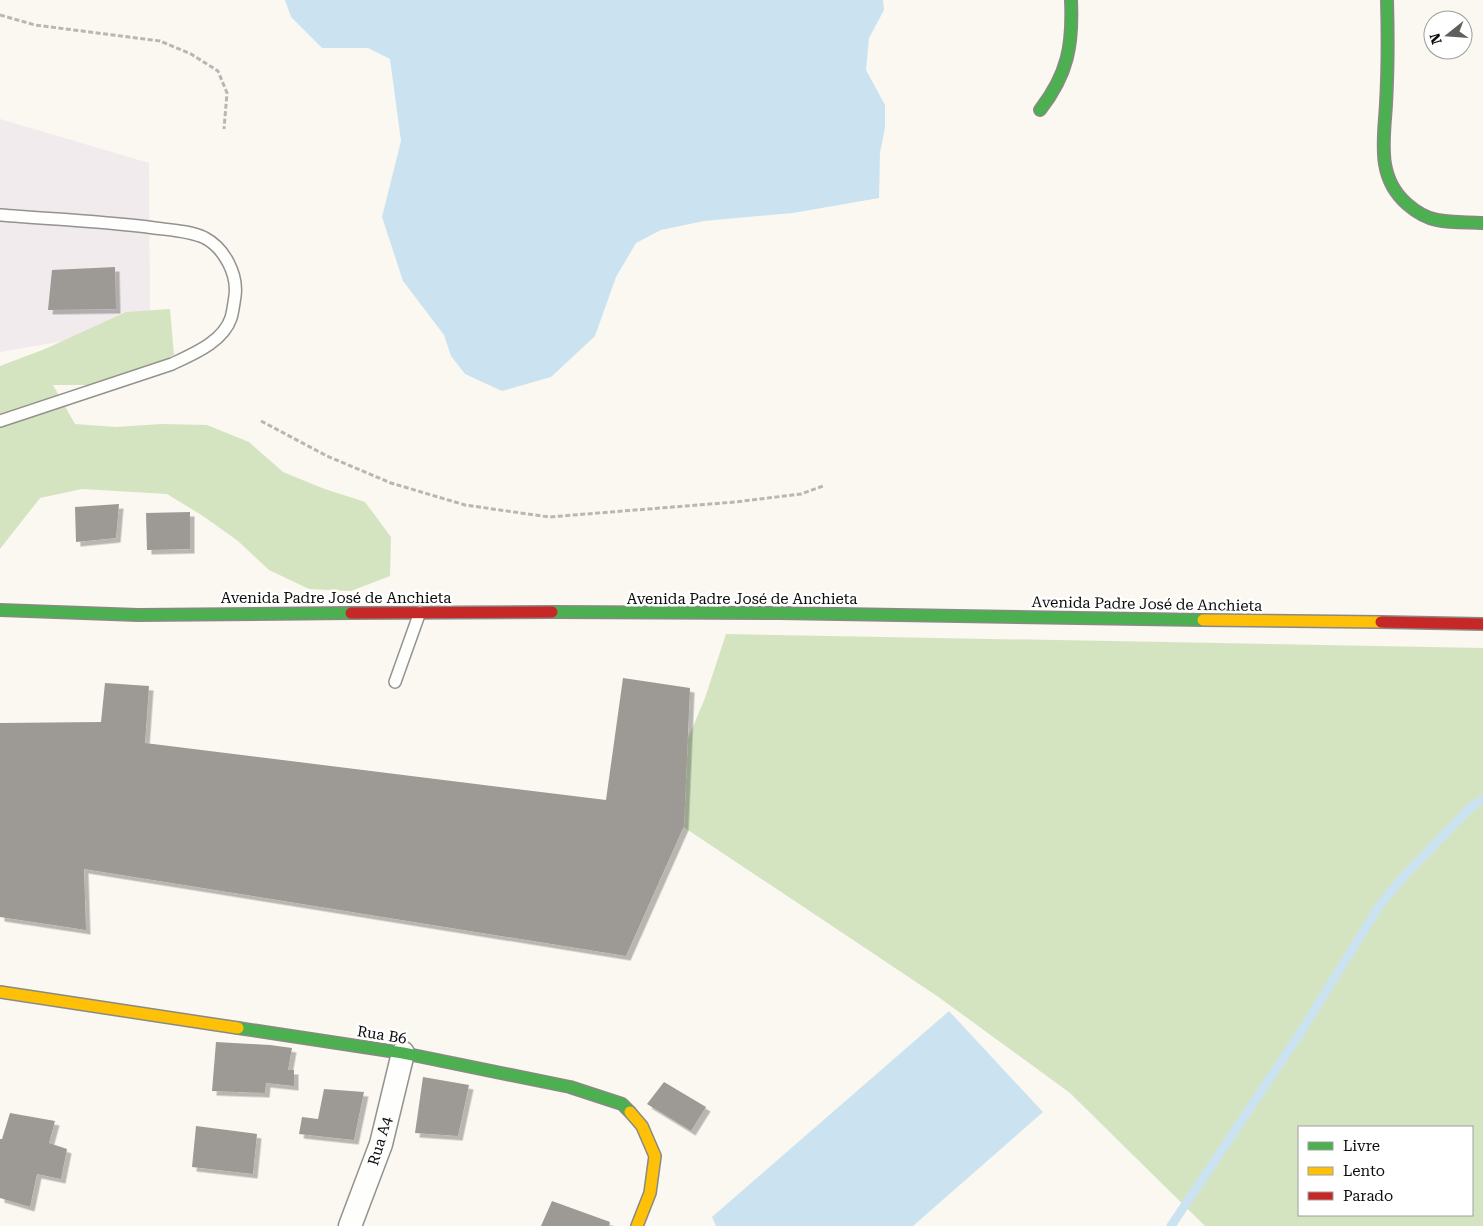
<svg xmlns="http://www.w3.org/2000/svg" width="1483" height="1226" viewBox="0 0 1483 1226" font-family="'Roboto Serif',serif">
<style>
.industrial{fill:#f1ebed}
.forest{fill:#d4e4c1;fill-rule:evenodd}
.water{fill:#cbe3f0}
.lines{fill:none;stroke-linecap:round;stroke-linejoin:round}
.stream{stroke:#cbe3f0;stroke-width:9}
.building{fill:#9d9a96;filter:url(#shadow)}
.lane-casing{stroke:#93928f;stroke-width:14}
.street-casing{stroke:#93928f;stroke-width:25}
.fast-casing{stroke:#8a8985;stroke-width:14}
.slow-casing{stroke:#8a8985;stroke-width:14}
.jam-casing{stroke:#8a8985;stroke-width:14}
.path{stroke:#b7b7b5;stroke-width:3;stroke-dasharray:5 2.5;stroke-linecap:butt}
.lane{stroke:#fefefd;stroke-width:11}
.street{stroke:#fefefd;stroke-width:22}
.fast{stroke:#4caf50;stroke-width:11}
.slow{stroke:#ffc107;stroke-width:11}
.jam{stroke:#c62828;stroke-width:11}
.labels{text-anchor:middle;stroke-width:5;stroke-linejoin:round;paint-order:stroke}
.street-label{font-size:15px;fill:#0c0c0c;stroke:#fff}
</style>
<defs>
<filter id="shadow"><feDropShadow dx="4.5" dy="4.5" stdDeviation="0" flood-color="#0004"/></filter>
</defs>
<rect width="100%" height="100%" fill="#faf8f0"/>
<polygon class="industrial" points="0,119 149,163 150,326 0,352"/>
<g class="forest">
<polygon points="170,309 174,355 136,377 94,385 53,385 75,424 116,427 161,424 207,425 249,442 283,472 322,488 365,502 391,537 390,576 351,591 309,589 269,570 238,541 203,516 167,494 82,489 40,498 0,549 0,366 45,349 126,312"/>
<path d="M726 634 1483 648V1226H1205L1070 1093 937 996 658 810 705 698ZM1299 1127H1472V1215H1299Z"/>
</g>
<g class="water">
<polygon points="285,0 883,0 884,10 869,38 866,70 885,105 885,128 880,153 879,198 793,213 704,221 661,230 636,243 616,277 595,336 551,377 502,391 465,374 451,356 444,335 403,281 382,217 401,141 390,59 368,48 322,48 291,17"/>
<polygon points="949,1011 1043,1112 913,1226 716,1226 712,1217"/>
</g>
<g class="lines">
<polyline class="stream" points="1171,1226 1299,1035 1379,906 1405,875 1470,808 1483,799"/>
</g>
<g class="building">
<polygon points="115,267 116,309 48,310 52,270"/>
<polygon points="119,504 116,538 76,542 75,507"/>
<polygon points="190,512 190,549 147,550 146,513"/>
<polygon points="623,678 690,688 684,826 626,956 84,869 86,930 0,917 0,723 101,722 105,683 149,686 145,743 606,800"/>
<polygon points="216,1042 270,1045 292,1048 288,1070 294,1070 294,1086 266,1083 265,1093 212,1091"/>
<polygon points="423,1077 469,1085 458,1136 415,1133"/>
<polygon points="664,1082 706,1107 691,1131 647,1104"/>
<polygon points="324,1089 364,1092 354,1140 299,1134 302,1117 318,1119"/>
<polygon points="10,1113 55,1121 49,1143 67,1149 61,1179 37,1174 30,1207 0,1198 0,1139 2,1139"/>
<polygon points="196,1126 257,1134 253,1174 192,1167"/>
<polygon points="552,1201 610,1222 609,1226 541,1226"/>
</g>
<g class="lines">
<defs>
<g id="lane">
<path d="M0 215C50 219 99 221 148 227 166 230 188 230 205 238 224 248 238 274 235 296 234 303 233 311 231 318 223 342 193 354 172 364L0 421"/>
<polyline points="395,682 420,612"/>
</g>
<polyline id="street" points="350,1226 381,1144 403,1053"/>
<g id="fast">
<path d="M1387 0C1388 35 1388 69 1386 104 1384 140 1376 177 1407 204 1415 211 1426 218 1437 220 1452 223 1468 222 1483 223"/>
<path d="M1040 110C1068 74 1073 45 1071 0"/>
<polyline points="0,610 138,615 351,613"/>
<polyline points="552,612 779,613 1203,620"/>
<polyline points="238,1028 403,1053 570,1087 622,1104 630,1112"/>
</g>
<g id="slow">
<polyline points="1203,620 1381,622"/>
<polyline points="0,992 238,1028"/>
<polyline points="630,1112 642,1126 655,1156 650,1193 637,1226"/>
</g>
<g id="jam">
<polyline points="351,613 552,612"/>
<polyline points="1381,622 1483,624"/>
</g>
</defs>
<use href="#lane" class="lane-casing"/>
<use href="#street" class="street-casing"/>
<use href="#fast" class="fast-casing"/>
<use href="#slow" class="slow-casing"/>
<use href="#jam" class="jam-casing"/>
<g class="path">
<polyline points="0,15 35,25 160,41 191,54 218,71 227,93 224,129"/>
<polyline points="261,421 327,456 391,483 465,505 549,517 735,502 801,494 823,486"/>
</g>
<use href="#lane" class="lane"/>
<use href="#street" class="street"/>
<use href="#fast" class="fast"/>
<use href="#slow" class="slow"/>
<use href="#jam" class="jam"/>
</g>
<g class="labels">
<g class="street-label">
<text x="336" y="603">Avenida Padre José de Anchieta</text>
<text x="742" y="604">Avenida Padre José de Anchieta</text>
<text transform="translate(1147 604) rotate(1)" y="5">Avenida Padre José de Anchieta</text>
<text transform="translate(382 1035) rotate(9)" y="5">Rua B6</text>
<text transform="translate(380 1141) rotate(-73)" y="5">Rua A4</text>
</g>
</g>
<rect x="1298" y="1126" width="175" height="90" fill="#ffffff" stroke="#9e9e9e"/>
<rect x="1308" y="1142" width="25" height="8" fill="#4caf50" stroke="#9e9e9e"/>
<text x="1343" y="1151" font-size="15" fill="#0c0c0c">Livre</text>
<rect x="1308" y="1167" width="25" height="8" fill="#ffc107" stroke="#9e9e9e"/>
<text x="1343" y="1176" font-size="15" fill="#0c0c0c">Lento</text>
<rect x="1308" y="1192" width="25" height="8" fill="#c62828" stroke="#9e9e9e"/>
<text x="1343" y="1201" font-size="15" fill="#0c0c0c">Parado</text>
<g transform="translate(1448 35) rotate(253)"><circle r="24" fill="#ffffff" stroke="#9e9e9e"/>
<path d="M0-4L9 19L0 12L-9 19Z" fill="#5f5f5c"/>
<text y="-8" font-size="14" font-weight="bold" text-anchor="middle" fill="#0c0c0c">N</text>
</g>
</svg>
